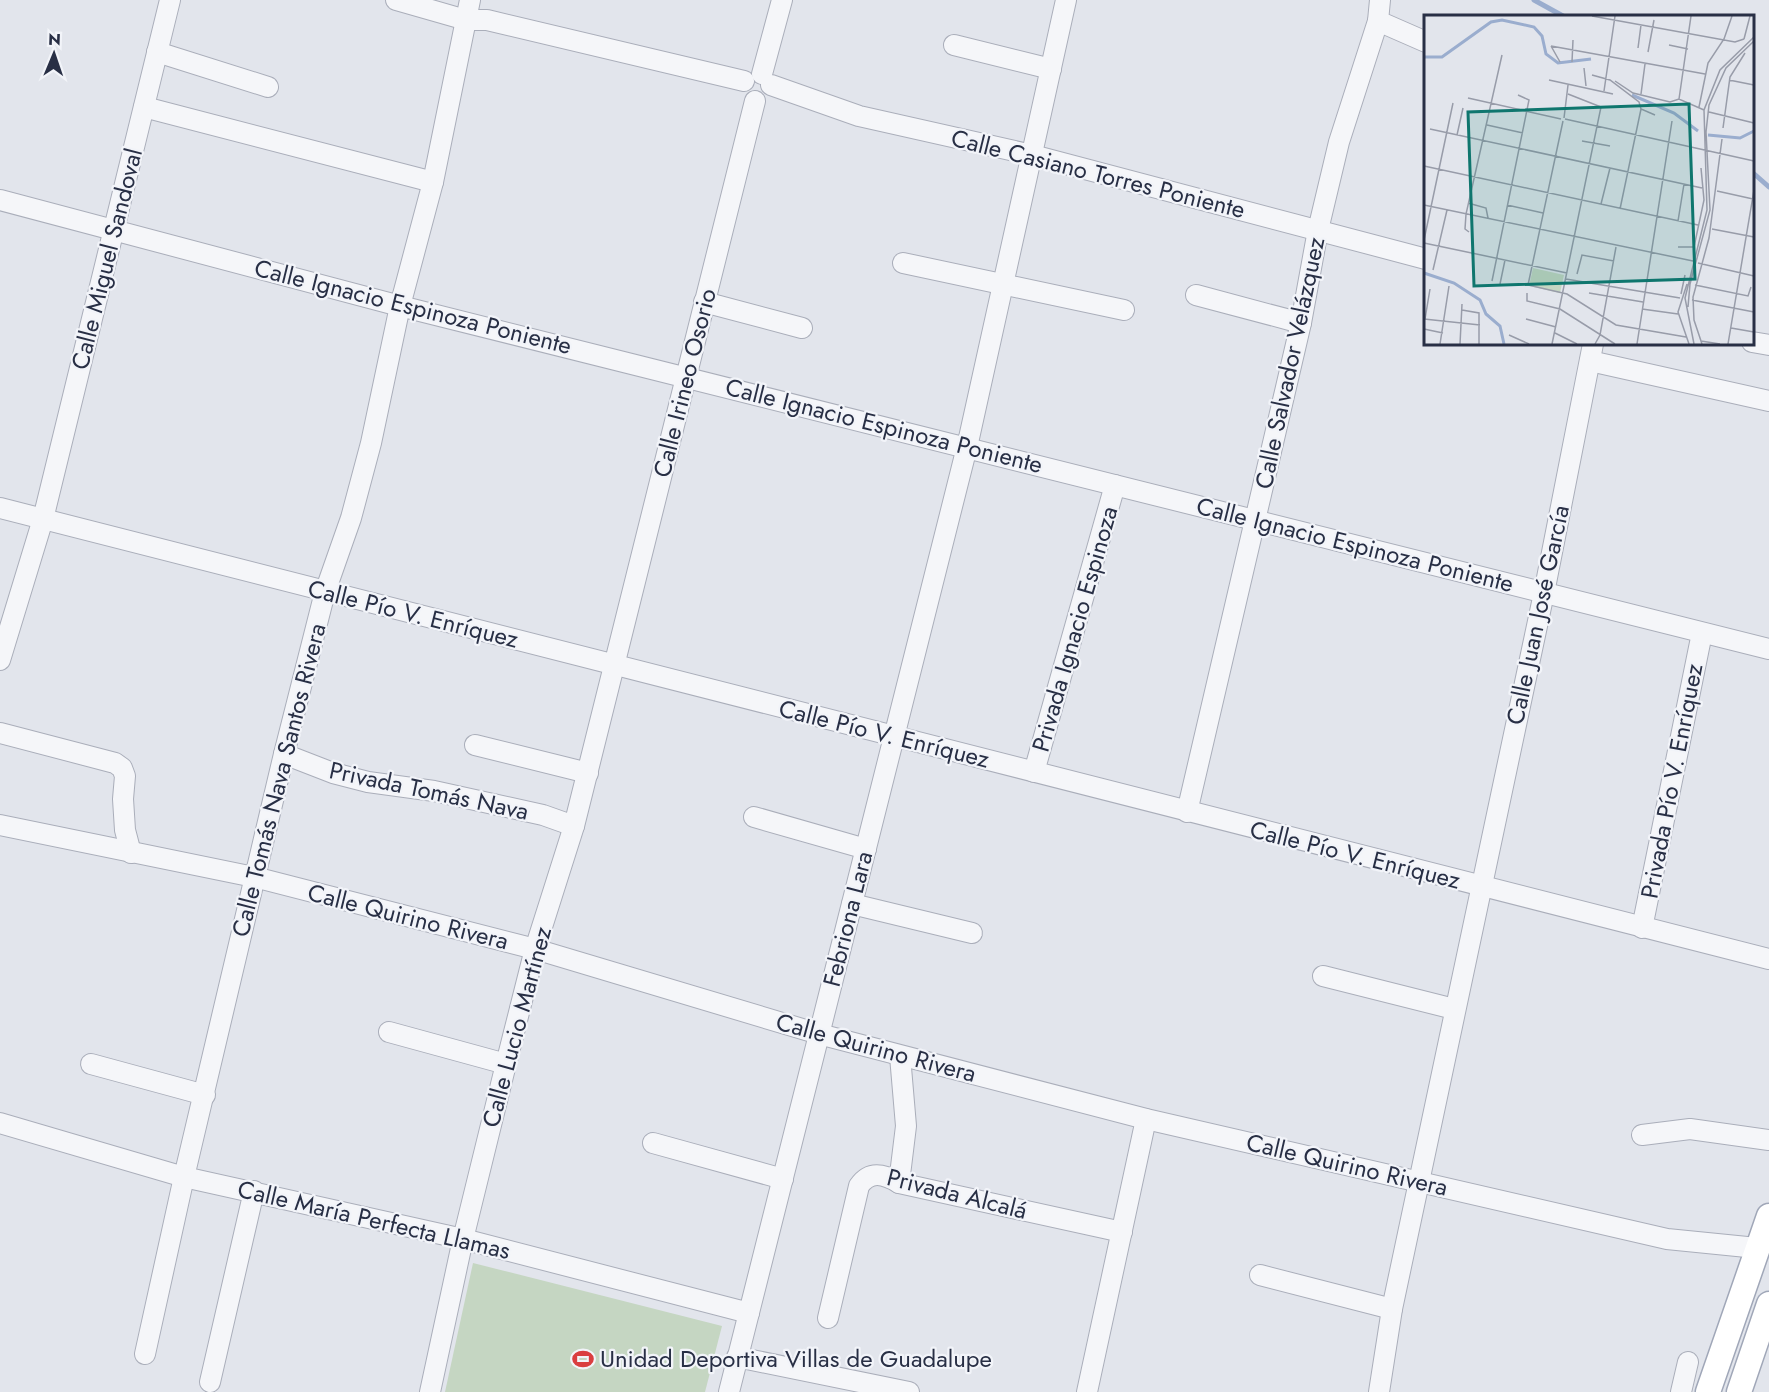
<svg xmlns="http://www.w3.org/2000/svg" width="1769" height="1392" viewBox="0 0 1769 1392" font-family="Jost,sans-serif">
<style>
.green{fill:#c5d6c2}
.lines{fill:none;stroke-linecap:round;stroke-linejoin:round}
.stream{stroke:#9aadce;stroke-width:5}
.minor-casing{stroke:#aaaeba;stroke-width:22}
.major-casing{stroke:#a0a7b8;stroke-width:27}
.minor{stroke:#f5f6f9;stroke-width:20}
.major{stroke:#fff;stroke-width:24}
.labels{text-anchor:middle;stroke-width:4.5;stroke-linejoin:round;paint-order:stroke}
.street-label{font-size:24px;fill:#282f45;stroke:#f2f4f9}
.poi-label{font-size:24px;fill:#282f45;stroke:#f2f4f9;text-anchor:start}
.inset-river{fill:none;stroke:#9aadce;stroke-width:3}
.inset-road{fill:none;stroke:#989ca9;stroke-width:1.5}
.view{fill:#0f766e;fill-opacity:0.15;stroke:#0f766e;stroke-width:3}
.inset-edge{fill:none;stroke:#282f45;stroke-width:3}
</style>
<rect width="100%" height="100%" fill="#e2e5ec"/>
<polygon class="green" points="473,1263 722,1326 705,1392 445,1392"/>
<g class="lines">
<g class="stream">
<polyline points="1534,0 1563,16"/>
<polyline points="1752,172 1769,187"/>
</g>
<defs>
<g id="minor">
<polyline points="396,0 466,20 487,20 744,81"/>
<polyline points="1380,0 1378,21 1426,42"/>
<polyline points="954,45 1051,69"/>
<polyline points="157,52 268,87"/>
<polyline points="762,74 782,0"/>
<polyline points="771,85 859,116 1032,155 1426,259"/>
<polyline points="144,107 433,182"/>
<polyline points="0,200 400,306 1769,649"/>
<polyline points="903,263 1124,310"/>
<polyline points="1196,295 1301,323"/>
<polyline points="704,302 802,328"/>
<polyline points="1752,342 1769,345"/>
<polyline points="1590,361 1769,401"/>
<polyline points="0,508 1769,959"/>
<polyline points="0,660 43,519 170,0"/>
<polyline points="0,733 115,763 122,768 125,776 123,799 125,830 131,853"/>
<polyline points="475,745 588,773"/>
<polyline points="284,754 333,773 368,782 434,791 543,815 574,826"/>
<polyline points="1034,772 1115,485"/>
<polyline points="1187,812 1301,323 1318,230 1339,142 1378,21"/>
<polyline points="754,817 866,849"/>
<polyline points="0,825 254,877 535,949 819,1034 1146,1119 1667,1239 1757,1248"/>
<polyline points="852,904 972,933"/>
<polyline points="1642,928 1702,633"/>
<polyline points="1323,976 1454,1009"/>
<polyline points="389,1032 506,1064"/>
<polyline points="91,1064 205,1095"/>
<polyline points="0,1123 184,1177 463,1239 749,1313"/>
<polyline points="1642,1135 1690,1129 1769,1140"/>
<polyline points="653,1143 783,1179"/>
<polyline points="899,1183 906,1126 900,1056"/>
<polyline points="1260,1275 1392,1309"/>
<path d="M828 1318 859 1186C870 1170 884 1174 899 1183L1122 1232"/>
<polyline points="145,1354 184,1177 284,754 325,592 351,518 371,443 400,306 433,182 470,0"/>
<polyline points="737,1357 909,1392"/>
<polyline points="210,1382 254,1191"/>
<polyline points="430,1392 463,1239 506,1064 535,949 574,826 755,101"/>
<polyline points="729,1392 967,447 1066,0"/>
<polyline points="1087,1392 1146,1119"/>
<polyline points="1379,1392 1392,1309 1544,593 1593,344"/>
<polyline points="1681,1392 1688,1362"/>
</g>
<g id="major">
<polyline points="1708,1392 1769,1216"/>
<polyline points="1739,1392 1769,1304"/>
</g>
</defs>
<use href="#minor" class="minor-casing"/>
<use href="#major" class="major-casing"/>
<use href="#minor" class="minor"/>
<use href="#major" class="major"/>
</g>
<defs>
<symbol id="stadium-bare" viewBox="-9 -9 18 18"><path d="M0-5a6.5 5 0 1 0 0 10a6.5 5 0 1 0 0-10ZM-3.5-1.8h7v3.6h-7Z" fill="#da3e40" stroke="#f2f4f9" stroke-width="2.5" paint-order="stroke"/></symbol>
</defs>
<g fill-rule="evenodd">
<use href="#stadium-bare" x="568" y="1344" width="30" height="30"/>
</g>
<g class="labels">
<g class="street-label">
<text transform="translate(1098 174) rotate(14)" y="8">Calle Casiano Torres Poniente</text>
<text transform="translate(107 259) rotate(-76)" y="8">Calle Miguel Sandoval</text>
<text transform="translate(413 307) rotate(14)" y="8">Calle Ignacio Espinoza Poniente</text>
<text transform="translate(1290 363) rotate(-78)" y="8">Calle Salvador Velázquez</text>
<text transform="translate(685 383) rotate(-76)" y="8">Calle Irineo Osorio</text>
<text transform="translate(884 426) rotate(14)" y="8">Calle Ignacio Espinoza Poniente</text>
<text transform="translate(1355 545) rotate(14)" y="8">Calle Ignacio Espinoza Poniente</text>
<text transform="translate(413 614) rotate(14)" y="8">Calle Pío V. Enríquez</text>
<text transform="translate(1538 615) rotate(-78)" y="8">Calle Juan José García</text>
<text transform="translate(1075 629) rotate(-74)" y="8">Privada Ignacio Espinoza</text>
<text transform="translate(884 734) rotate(14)" y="8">Calle Pío V. Enríquez</text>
<text transform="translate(279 780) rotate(-76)" y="8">Calle Tomás Nava Santos Rivera</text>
<text transform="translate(1672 781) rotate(-79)" y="8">Privada Pío V. Enríquez</text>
<text transform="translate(429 791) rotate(12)" y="8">Privada Tomás Nava</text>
<text transform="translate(1355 855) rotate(14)" y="8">Calle Pío V. Enríquez</text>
<text transform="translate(408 917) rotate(14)" y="8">Calle Quirino Rivera</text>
<text transform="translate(848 919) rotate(-76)" y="8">Febriona Lara</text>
<text transform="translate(517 1027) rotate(-75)" y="8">Calle Lucio Martínez</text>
<text transform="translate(876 1048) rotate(15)" y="8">Calle Quirino Rivera</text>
<text transform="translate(1347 1165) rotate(13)" y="8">Calle Quirino Rivera</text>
<text transform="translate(957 1194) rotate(14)" y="8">Privada Alcalá</text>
<text transform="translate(374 1220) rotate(13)" y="8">Calle María Perfecta Llamas</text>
</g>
<g class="poi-label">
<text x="600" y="1367">Unidad Deportiva Villas de Guadalupe</text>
</g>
</g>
<g transform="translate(1424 15)">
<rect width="330" height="330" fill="#e2e5ec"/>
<path d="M109 253 140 260 136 278 105 271Z" fill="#c5d6c2"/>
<path class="inset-river" d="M0 42H18L67 7 78 5 110 12 118 21 122 39 134 48 167 44M208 80 250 98 274 116M284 120 316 123 330 116M0 258 30 268 56 285 62 299 76 311 80 329"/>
<path class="inset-road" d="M168 1 311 27 320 24M320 24 326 1M245 30 264 34M127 31 281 59M127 31 136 47M214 33 217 10M224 37 230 5M148 47 149 25M160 53 162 71M168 60 186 65 215 87 217 94 231 100M125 65 189 79M305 65 330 70M191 66 209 78 246 87 255 84 280 95M180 76 191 1M217 79 221 49M44 83 137 104M255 84 267 1M275 92 284 48 300 24 308 1M285 97 330 108M140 103 144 70M141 104 330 146M139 106 104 270 143 279 192 310 262 322M63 110 99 118M299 113 306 62 321 38M6 114 278 173M33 120 39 93M158 126 186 131M0 151 274 210M293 176 329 184M44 188 62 193 64 203M177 189 186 153M0 190 269 246M83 190 119 198M196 194 217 94M254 206 260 169M288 214 330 222M45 217 41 214 42 199 78 40M0 225 29 88M0 228 143 258M254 232H270L280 185 277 153M274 248 330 261M9 255 23 195M153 259 158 240 190 246M142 264 256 283M68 266 105 85 94 80M76 269 81 245M263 269 254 297 265 329M271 270 324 281 327 272M103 278V286L136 294 191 329M165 278 219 287M257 279 261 260M268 285 330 297M264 292 266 269 286 195 282 117 285 90 302 53 330 26M218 294 254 299M38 295 55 298V329M0 304 56 310M1 304 6 274M102 304 132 312M307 313 330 317M0 314 19 318M131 318 153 329M85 320 105 329M277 326 296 329M16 329 25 271M36 329 38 289M128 329 177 92 144 79M171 329 176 320 192 232M213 329 248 106M270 329 261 283 283 195 280 95 296 55 330 22M278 329 270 305 269 282 285 223 298 124M304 329 330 175"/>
<path class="view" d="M265 89 271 264 50 271 44 97Z"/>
<rect width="330" height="330" class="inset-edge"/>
</g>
<g transform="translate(54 54) rotate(2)" stroke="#f2f4f9" stroke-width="4.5" paint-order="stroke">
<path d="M0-4.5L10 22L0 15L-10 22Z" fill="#282f45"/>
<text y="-9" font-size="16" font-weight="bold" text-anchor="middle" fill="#282f45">N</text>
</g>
</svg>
